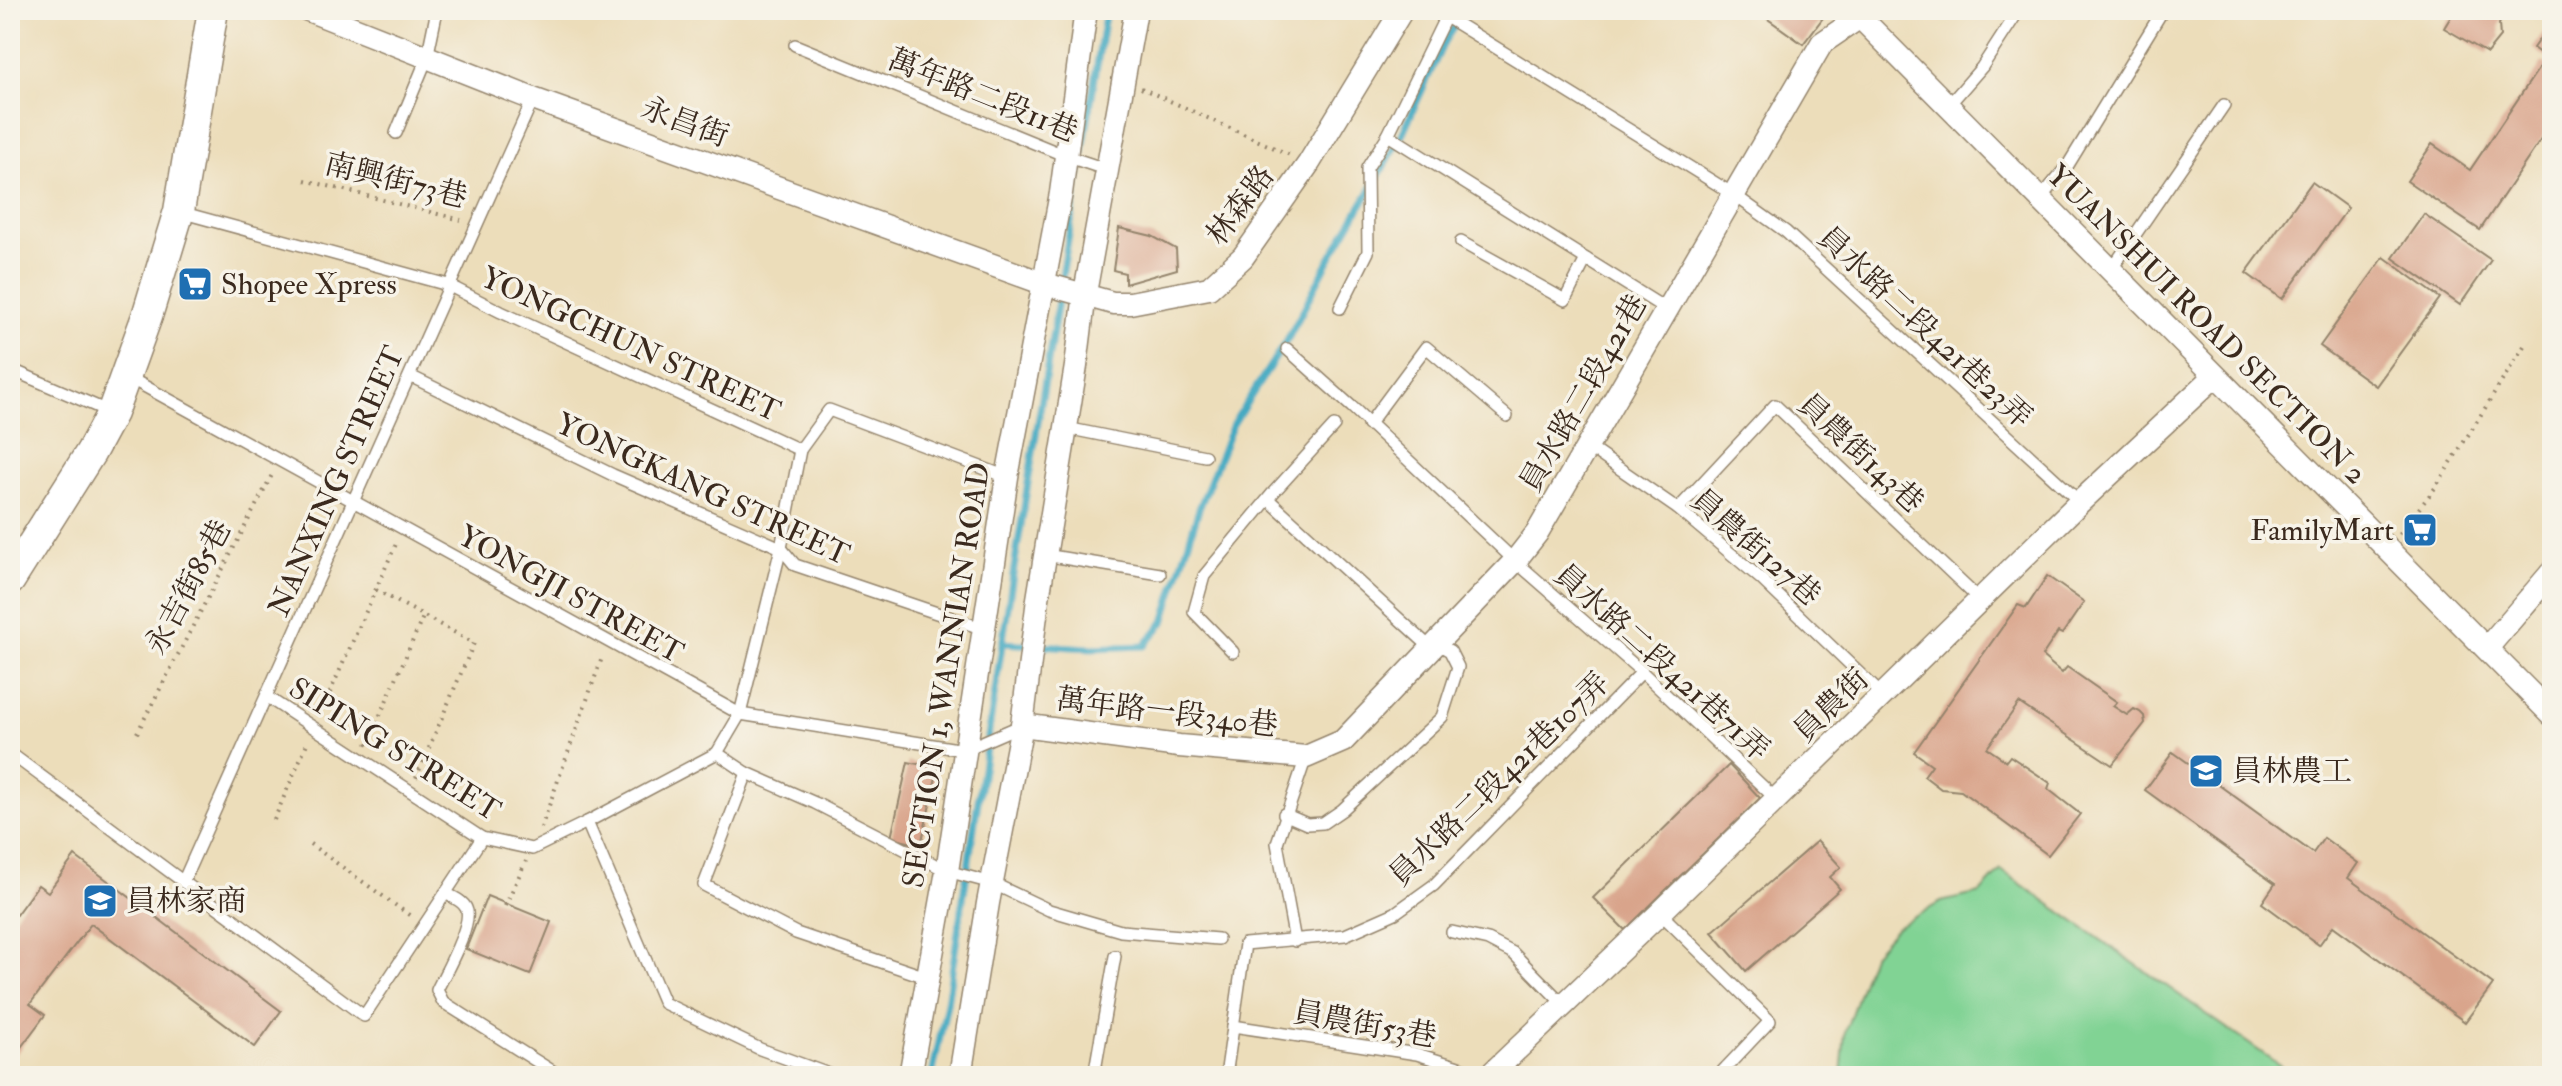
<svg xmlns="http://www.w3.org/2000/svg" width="2562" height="1086" viewBox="0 0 2562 1086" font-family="'IM FELL Double Pica','Noto Serif TC',serif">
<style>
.green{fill:#81d394;stroke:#5e7e59;stroke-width:2}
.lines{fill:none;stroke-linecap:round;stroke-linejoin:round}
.stream{stroke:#41a8c1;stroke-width:7}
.building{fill:#d9a48b}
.lane-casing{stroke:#94846c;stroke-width:14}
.street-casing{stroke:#94846c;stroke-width:25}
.secondary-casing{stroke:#94846c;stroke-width:33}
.path{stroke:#94846c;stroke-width:4;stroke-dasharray:2 6;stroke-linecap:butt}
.lane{stroke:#fff;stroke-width:11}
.street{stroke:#fff;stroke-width:22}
.secondary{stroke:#fff;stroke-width:30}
.labels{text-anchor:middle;stroke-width:7;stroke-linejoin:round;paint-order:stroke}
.street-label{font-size:30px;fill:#3b2a1e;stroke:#f7f3e8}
.poi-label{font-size:30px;fill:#3b2a1e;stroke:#f7f3e8;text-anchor:start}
</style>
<rect width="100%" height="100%" fill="#f7f3e8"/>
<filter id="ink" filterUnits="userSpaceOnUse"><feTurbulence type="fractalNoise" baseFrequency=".0125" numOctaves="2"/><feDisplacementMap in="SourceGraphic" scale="16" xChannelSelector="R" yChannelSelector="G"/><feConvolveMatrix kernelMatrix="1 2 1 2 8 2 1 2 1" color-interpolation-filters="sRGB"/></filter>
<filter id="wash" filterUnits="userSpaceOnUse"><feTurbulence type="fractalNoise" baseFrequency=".006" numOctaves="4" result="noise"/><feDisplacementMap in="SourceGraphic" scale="32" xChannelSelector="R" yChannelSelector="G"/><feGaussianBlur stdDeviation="1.8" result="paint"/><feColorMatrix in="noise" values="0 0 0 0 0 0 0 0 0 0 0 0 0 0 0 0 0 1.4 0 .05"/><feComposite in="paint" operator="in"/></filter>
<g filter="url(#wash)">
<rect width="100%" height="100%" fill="#ecddba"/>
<polygon class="green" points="2001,870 2295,1076 1841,1076 1845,1032 1872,955 1897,927 1941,902 1980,893"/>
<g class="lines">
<g class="stream">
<polyline points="1002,643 1091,648 1144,646 1164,622 1199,509 1233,424 1290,335 1327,264 1399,141 1445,40 1465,10"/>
<polyline points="932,1076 947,1003 1014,568 1106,10"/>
</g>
</g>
<g id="blocks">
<g class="building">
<polygon points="1772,10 1820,10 1825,15 1803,44 1765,17"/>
<polygon points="2455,10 2507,10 2499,24 2500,37 2487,53 2444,28"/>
<polygon points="2552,21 2552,62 2533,48"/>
<polygon points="2543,62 2552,68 2552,123 2480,230 2407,181 2432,144 2470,170"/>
<polygon points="2312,182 2348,208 2282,299 2246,273"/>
<polygon points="2424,214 2491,260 2460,305 2393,258"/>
<polygon points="1119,228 1152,236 1176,249 1177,269 1125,284 1125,273 1113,270"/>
<polygon points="2384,257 2440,298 2376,386 2320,346"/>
<polygon points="2047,576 2084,602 2062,634 2058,632 2042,656 2062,673 2067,667 2117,702 2113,706 2127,715 2134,709 2140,712 2144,716 2145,723 2112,765 2019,703 1987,748 2006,761 2010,756 2050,783 2048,789 2080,814 2048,855 1961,791 1941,789 1924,776 1932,765 1914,752 2018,605 2026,608"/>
<polygon points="2173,752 2313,853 2324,838 2358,863 2348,878 2493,984 2465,1022 2333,926 2319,945 2262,903 2275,884 2145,790"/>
<polygon points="908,762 938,768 921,845 891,838"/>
<polygon points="1729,765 1760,798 1625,930 1593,898"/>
<polygon points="1817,841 1841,867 1830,877 1840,889 1746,971 1712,932"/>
<polygon points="75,856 281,1011 255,1047 91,924 30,1004 45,1015 10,1062 10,923 38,885 48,892"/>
<polygon points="487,896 551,922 530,975 466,949"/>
</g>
</g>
</g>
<g filter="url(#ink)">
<use href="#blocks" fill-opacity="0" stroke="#94846c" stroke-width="2"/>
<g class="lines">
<defs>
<g id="lane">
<polyline points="1435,10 1733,194 1786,232 2080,502"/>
<polyline points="795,45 1066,156 1108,170"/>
<polyline points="1948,106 1982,67 2019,10"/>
<polyline points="396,133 427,58 437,10"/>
<polyline points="1388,135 1666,309"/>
<polyline points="2040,199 2068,165 2163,10"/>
<polyline points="180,212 448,285 501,312 800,450"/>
<polyline points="1461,242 1565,300 1586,259"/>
<polyline points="2111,270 2224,105"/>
<polyline points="1340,308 1368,252 1367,168 1388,135 1446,16"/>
<polyline points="1287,349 1352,407 1515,561 1642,672 1777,800"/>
<polyline points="10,369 112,413"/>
<polyline points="126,376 740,714 964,750 1022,725"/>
<polyline points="410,376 613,475 781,548 795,565 984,629"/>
<polyline points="1368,425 1426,347 1507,416"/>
<polyline points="1066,428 1205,456"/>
<polyline points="1587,446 1678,509 1761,579 1883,696"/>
<polyline points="1269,500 1432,649 1443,647 1450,651 1458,667 1442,717 1342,810 1323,823 1307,824 1284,814"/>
<polyline points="1678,509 1775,405 1981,601"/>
<polyline points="1045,555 1160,574"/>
<polyline points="1233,652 1194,612 1204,576 1272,494 1334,426"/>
<polyline points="267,697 482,838 532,849 587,822 717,753 740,714 781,548 800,450 829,410 1007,477"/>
<polyline points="10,753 364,1016 482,838"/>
<polyline points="717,753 747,773 815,803 947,871 992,883 1049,910 1121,931 1218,939"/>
<polyline points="747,773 704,885 796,933 926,977"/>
<polyline points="587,822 664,1003 760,1049 834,1076"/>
<polyline points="183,882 533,99"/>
<path d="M445 893C452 897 462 900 466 908 474 923 445 973 437 990L443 1002 560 1076"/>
<polyline points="1660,913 1770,1021 1718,1076"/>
<polyline points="1452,932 1488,940 1513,953 1563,1004"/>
<polyline points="1295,941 1277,843 1306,757"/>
<polyline points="1233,1026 1417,1054 1487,1076"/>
<polyline points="1094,1076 1115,956"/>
<polyline points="1226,1076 1245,944 1345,935 1395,913 1434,885 1642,672"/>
</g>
<g id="street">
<polyline points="308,10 533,99 1045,284 1113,303 1130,303 1209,288 1243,257 1309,163 1402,10"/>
<polyline points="1853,10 2552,715"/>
<polyline points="2487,648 2552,572"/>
<polyline points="1022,725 1179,746 1306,757 1343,741 1515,561 1537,533 1822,43 1860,17"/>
<polyline points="910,1076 947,871 1007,477 1061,193 1086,10"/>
<polyline points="960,1076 988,903 1022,725 1038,599 1076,366 1085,293 1136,10"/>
<polyline points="1489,1076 1660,913 2080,502 2215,376"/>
</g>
<polyline id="secondary" points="10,580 91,452 112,413 147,316 179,211 213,10"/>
</defs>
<use href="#lane" class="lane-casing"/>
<use href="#street" class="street-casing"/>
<use href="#secondary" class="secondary-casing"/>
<g class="path">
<polyline points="1141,88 1290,155"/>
<polyline points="305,180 461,220"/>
<polyline points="2399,534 2435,488 2524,346"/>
<polyline points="376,590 474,643 416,778"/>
<polyline points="320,715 396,544"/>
<polyline points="137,733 273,473"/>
<polyline points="367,745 423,617"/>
<polyline points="274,820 308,741"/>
<polyline points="541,828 603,655"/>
<polyline points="310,844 412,917"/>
<polyline points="505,906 526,861"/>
</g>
<use href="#lane" class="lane"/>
<use href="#street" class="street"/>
<use href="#secondary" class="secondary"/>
</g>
</g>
<defs>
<symbol id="supermarket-square" viewBox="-11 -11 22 22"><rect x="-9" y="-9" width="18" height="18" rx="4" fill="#1f6fb2" stroke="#f7f3e8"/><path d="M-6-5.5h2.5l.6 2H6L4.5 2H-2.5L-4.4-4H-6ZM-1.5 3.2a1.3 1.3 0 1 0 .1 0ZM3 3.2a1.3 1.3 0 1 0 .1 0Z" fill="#fff"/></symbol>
<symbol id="school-square" viewBox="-11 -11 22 22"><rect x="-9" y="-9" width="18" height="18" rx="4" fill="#1f6fb2" stroke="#f7f3e8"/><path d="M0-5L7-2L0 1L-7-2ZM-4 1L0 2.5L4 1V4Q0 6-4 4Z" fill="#fff"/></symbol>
</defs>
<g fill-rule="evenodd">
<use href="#supermarket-square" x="175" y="264" width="40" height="40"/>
<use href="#supermarket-square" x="2400" y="510" width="40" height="40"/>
<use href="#school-square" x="2186" y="751" width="40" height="40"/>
<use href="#school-square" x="80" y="881" width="40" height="40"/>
</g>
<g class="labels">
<g class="street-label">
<text transform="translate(983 95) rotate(22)" y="10">萬年路二段11巷</text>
<text transform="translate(685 122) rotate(20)" y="10">永昌街</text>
<text transform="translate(396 180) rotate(14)" y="10">南興街73巷</text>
<text transform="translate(1240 205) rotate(-53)" y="10">林森路</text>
<text transform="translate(2207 324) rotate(45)" y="10">YUANSHUI ROAD SECTION 2</text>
<text transform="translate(1925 327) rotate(43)" y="10">員水路二段421巷23弄</text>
<text transform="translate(631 344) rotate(25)" y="10">YONGCHUN STREET</text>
<text transform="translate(1583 393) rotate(-60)" y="10">員水路二段421巷</text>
<text transform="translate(1861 453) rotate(43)" y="10">員農街143巷</text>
<text transform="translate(336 481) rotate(-66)" y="10">NANXING STREET</text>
<text transform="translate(703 489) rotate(25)" y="10">YONGKANG STREET</text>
<text transform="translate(1756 547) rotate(41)" y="10">員農街127巷</text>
<text transform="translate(188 587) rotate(-62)" y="10">永吉街85巷</text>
<text transform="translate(571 594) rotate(29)" y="10">YONGJI STREET</text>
<text transform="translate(1662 662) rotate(42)" y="10">員水路二段421巷71弄</text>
<text transform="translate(946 675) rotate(-81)" y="10">SECTION 1, WANNIAN ROAD</text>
<text transform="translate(1831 705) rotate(-44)" y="10">員農街</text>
<text transform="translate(1167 712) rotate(7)" y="10">萬年路一段340巷</text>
<text transform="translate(395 749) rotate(32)" y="10">SIPING STREET</text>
<text transform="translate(1499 779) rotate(-44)" y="10">員水路二段421巷107弄</text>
<text transform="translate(1365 1024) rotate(10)" y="10">員農街53巷</text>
</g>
<g class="poi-label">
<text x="221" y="294">Shopee Xpress</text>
<text x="2394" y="540" text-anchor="end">FamilyMart</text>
<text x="2232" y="781">員林農工</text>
<text x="126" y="911">員林家商</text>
</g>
</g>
<rect width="2562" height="1086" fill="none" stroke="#f7f3e8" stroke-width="40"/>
</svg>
